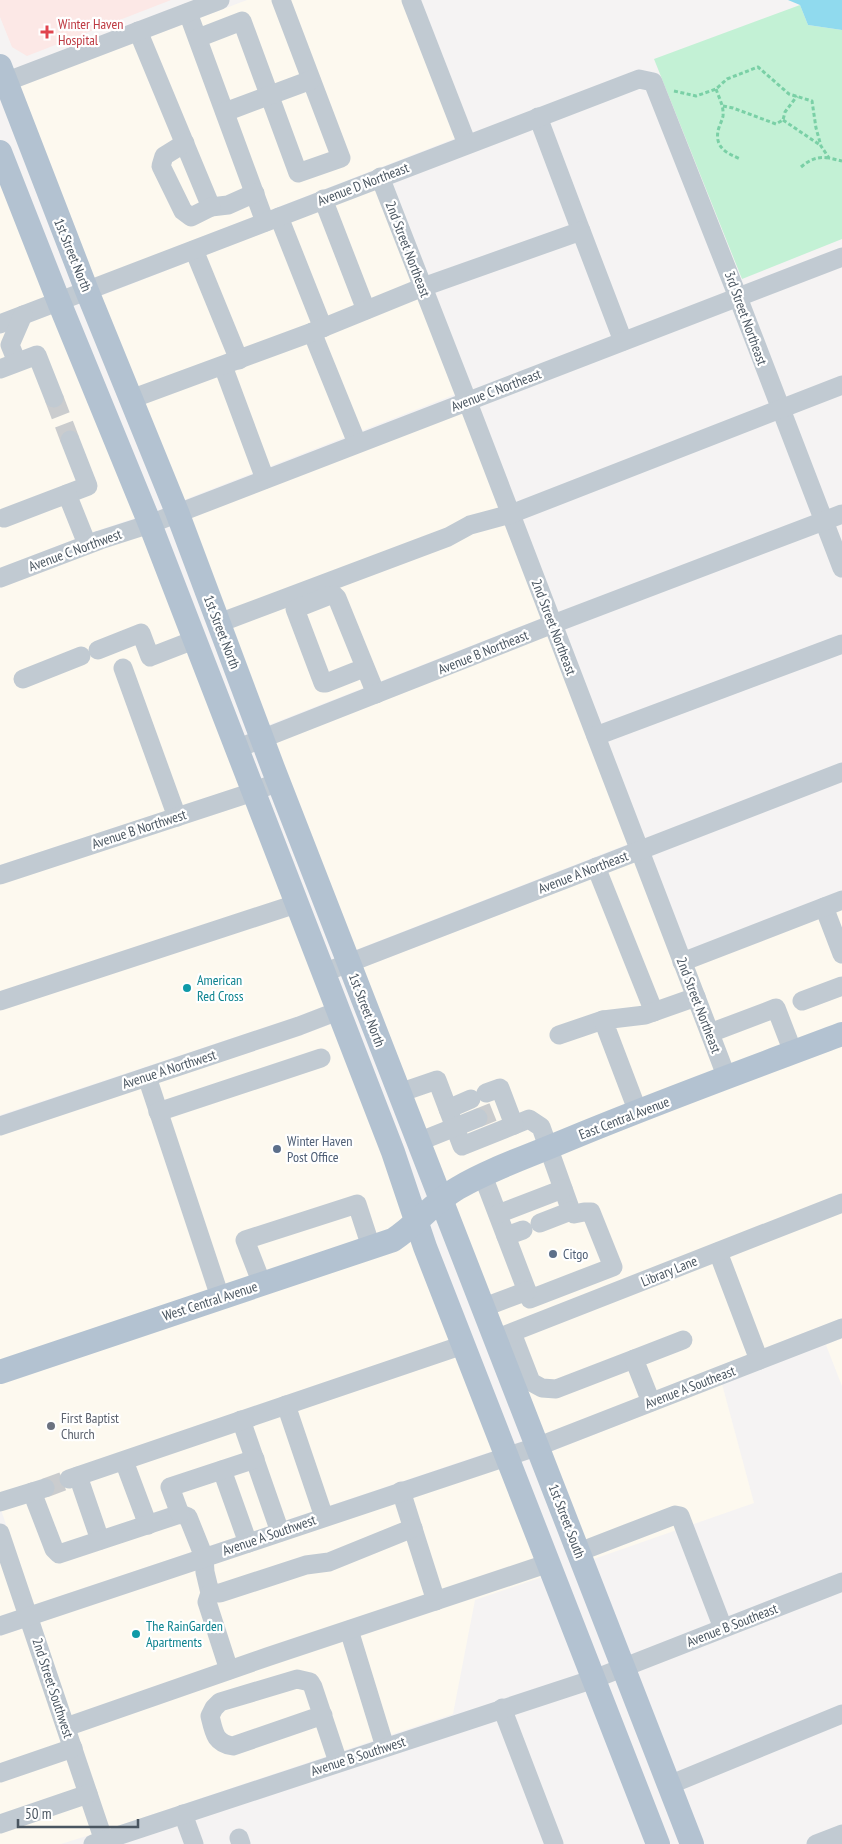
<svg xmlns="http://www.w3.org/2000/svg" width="842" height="1844" viewBox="0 0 842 1844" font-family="'PT Sans Narrow',sans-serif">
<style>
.commercial{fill:#fdf9ef}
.medical{fill:#fce8e6}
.green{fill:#c3f1d5}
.water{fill:#90daee}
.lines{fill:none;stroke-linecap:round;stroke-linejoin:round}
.minor-tunnel{stroke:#caccce;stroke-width:19;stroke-dasharray:19 9;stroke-linecap:butt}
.path{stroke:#7ad0a6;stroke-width:3;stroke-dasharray:4 2.5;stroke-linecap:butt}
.minor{stroke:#c1cad2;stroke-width:19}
.major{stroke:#b3c2d1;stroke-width:24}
.health-dot{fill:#e0444e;stroke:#fff;stroke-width:2}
.culture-dot{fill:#0f9aa8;stroke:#fff;stroke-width:2}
.service-dot{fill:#5c6f8a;stroke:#fff;stroke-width:2}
.worship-dot{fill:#6b7280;stroke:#fff;stroke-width:2}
.labels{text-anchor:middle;stroke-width:4.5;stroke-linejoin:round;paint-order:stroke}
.health-label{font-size:14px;fill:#be3a42;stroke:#fff;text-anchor:start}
.street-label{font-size:14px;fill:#4a5661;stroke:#fff}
.culture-label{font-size:14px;fill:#0d838f;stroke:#fff;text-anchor:start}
.service-label{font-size:14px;fill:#4e5e75;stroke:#fff;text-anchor:start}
.worship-label{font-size:14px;fill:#5b616d;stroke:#fff;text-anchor:start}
</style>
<rect width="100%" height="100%" fill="#f5f3f3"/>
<g class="commercial">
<polygon points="247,0 402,0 456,138 91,280 17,87"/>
<polygon points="0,174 48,296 0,314"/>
<polygon points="376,189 456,394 181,501 98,297"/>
<polygon points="54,313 138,517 96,531 0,568 0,334"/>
<polygon points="463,412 542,618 266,726 188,518"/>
<polygon points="145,535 242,786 0,865 0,588 103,548"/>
<polygon points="549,635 628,844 353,951 273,744"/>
<polygon points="249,803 327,1005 296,1017 0,1115 0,884"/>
<polygon points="635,862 716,1072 445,1186 359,969"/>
<polygon points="842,909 842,1023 731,1066 693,967"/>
<polygon points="334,1023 406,1218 389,1231 0,1362 0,1135 302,1035"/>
<polygon points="842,1044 842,1318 543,1435 451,1203 505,1176"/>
<polygon points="413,1237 496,1450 34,1605 0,1507 0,1381"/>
<polygon points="842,1338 842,1386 826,1345 823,1346"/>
<polygon points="722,1384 754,1503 591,1560 550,1452"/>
<polygon points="503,1467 545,1576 475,1600 453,1714 109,1829 40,1622"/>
<polygon points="0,1557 18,1610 0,1616"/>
<polygon points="24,1628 93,1834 61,1844 0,1844 0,1636"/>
</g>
<polygon class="medical" points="0,0 171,0 27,56 12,47 0,17"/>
<polygon class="green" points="800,5 808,25 842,30 842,239 742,279 654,59"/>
<polygon class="water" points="788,0 842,0 842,30 808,25 800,5"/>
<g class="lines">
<g class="minor-tunnel">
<polyline points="54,398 70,440"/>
<polyline points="478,1118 493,1112"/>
<polyline points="45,1488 69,1479"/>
</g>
<g class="path">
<path d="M716 89C719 98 724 106 723 116 722 121 719 126 718 131 715 148 727 153 740 159"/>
<polyline points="674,91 696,96 716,89 727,79 758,67 789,94 812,101 816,128 821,146 829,158 842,161"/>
<polyline points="723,106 733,108 776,124 783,120 785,112 797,96"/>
<polyline points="783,120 820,145"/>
<path d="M801 167C809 160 818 156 828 158"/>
</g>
<g class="minor">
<polyline points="411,0 467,144"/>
<polyline points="187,13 191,21 265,222"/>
<polyline points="138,31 211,207 228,205 255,193"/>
<polyline points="198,38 242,21 298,173 341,158 281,0"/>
<polyline points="0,84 220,0"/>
<polyline points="225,112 311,80"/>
<polyline points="538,117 581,231"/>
<polyline points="185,143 164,156 161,166 183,211 191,217 211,207"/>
<polyline points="380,177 467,400 727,1078"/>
<polyline points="323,199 366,310"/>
<polyline points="279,217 323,328"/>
<polyline points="194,250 239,360"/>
<polyline points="0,324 639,79 653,82 734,287 842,568"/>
<polyline points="312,332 357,443"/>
<polyline points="17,362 10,345 23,315"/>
<polyline points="223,366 265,479"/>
<polyline points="0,369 37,355 54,398"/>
<polyline points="131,399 310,333 423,287 581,231 623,341"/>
<polyline points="67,494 88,486 70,440"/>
<polyline points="4,518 67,494 87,544"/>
<polyline points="0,578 100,540 150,524 842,257"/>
<polyline points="219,623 448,537 470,525 511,514 842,385"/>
<polyline points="98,650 141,633 150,657 194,640"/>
<polyline points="123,668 177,817"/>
<polyline points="364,668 326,683 323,683 295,609 328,596 334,595 337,598 376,694"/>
<polyline points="23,679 81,656"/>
<polyline points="596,736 842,644"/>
<polyline points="236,749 553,624 842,514"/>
<polyline points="596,867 654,1012"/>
<polyline points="0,875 253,792 278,782"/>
<polyline points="824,907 842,954"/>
<polyline points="682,962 842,900"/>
<polyline points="323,973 842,772"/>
<polyline points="0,1001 296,904"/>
<polyline points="802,1001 842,986"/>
<polyline points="710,1033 776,1008 793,1052"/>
<polyline points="559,1035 603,1020"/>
<polyline points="147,1077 220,1297"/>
<polyline points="399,1093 437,1080 462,1146 529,1119 541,1127 571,1211 574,1214 584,1212 591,1212 613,1267 530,1299 483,1176"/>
<polyline points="486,1093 500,1088 514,1125"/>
<polyline points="448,1109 471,1099"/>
<polyline points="158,1112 321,1058"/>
<polyline points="638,1112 603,1020 645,1015 696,997"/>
<polyline points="0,1126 299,1026 338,1011"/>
<polyline points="418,1142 478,1118"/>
<polyline points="498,1214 563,1189"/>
<polyline points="540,1223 571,1211"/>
<polyline points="506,1236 523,1230"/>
<polyline points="718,1252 759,1360"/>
<polyline points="262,1284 245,1240 357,1204 371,1247"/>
<polyline points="482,1308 527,1291"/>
<polyline points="512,1333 531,1382 542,1388 556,1389 634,1359"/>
<polyline points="495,1339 842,1203"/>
<polyline points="651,1402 634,1359 683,1340"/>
<polyline points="286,1405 324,1517"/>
<polyline points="241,1420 280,1532"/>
<polyline points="124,1461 148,1525"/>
<polyline points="222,1470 248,1543"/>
<polyline points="78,1476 100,1540"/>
<polyline points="69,1479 463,1345"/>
<polyline points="401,1491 436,1601"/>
<polyline points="32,1492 54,1549 59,1554 180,1514 188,1517 204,1557 205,1572 210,1593 207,1602 229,1670"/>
<polyline points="0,1502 45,1488"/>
<polyline points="180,1514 170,1487 255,1459"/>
<polyline points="0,1533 105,1844"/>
<polyline points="579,1552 675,1515 680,1516 723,1628"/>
<polyline points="210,1593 220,1593 306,1565 329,1562 413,1528"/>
<polyline points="0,1626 539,1446 842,1328"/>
<polyline points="349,1630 385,1747"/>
<polyline points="502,1708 554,1844"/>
<path d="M323 1715 233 1746C215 1743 214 1733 210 1716L214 1708 220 1702 297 1679 310 1682 313 1687 338 1762"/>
<polyline points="66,1727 267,1657 549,1563"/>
<polyline points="0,1773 73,1748"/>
<polyline points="669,1785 842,1714"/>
<polyline points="183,1814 194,1844"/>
<polyline points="0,1824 88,1794"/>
<polyline points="239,1838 241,1844"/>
<polyline points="93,1844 594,1679 842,1582"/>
<polyline points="816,1844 842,1834"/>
</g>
<g class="major">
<polyline points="0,66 87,291 177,512 273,768 692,1844"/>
<polyline points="0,152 59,302 150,524 393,1152 425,1247 658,1844"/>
<path d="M0 1372 393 1240C417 1224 434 1202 458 1188 490 1169 529 1156 562 1142 655 1103 749 1069 842 1034"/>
</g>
</g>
<path class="health-dot" d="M44.5 24.5h5v5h5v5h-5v5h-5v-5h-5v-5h5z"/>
<g class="culture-dot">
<circle cx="187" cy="988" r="5"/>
<circle cx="136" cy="1634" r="5"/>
</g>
<g class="service-dot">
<circle cx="277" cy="1149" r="5"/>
<circle cx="553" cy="1254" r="5"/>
</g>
<circle class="worship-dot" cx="51" cy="1426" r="5"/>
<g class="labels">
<g class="health-label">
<text x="58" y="29">Winter Haven<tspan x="58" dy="16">Hospital</tspan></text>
</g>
<g class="street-label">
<text transform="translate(363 184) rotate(-21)" y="5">Avenue D Northeast</text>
<text transform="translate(408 249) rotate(69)" y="5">2nd Street Northeast</text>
<text transform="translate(73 255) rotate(68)" y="5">1st Street North</text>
<text transform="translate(746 318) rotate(70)" y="5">3rd Street Northeast</text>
<text transform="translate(496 390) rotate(-21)" y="5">Avenue C Northeast</text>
<text transform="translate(75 550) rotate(-20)" y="5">Avenue C Northwest</text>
<text transform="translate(554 627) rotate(69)" y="5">2nd Street Northeast</text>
<text transform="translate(222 632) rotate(69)" y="5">1st Street North</text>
<text transform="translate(483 652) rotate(-22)" y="5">Avenue B Northeast</text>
<text transform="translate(139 829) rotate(-18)" y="5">Avenue B Northwest</text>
<text transform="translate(583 872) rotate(-21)" y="5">Avenue A Northeast</text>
<text transform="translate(699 1005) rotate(69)" y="5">2nd Street Northeast</text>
<text transform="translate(367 1010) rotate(69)" y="5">1st Street North</text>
<text transform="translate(169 1069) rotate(-18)" y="5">Avenue A Northwest</text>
<text transform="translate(624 1118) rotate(-21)" y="5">East Central Avenue</text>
<text transform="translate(669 1271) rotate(-22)" y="5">Library Lane</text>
<text transform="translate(210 1301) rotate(-18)" y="5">West Central Avenue</text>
<text transform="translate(690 1387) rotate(-21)" y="5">Avenue A Southeast</text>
<text transform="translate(567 1521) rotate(69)" y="5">1st Street South</text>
<text transform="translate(269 1535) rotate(-19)" y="5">Avenue A Southwest</text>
<text transform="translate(732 1625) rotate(-21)" y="5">Avenue B Southeast</text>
<text transform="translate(53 1688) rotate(72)" y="5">2nd Street Southwest</text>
<text transform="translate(358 1756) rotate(-18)" y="5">Avenue B Southwest</text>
</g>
<g class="culture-label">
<text x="197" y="985">American<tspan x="197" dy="16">Red Cross</tspan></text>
<text x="146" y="1631">The RainGarden<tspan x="146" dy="16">Apartments</tspan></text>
</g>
<g class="service-label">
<text x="287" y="1146">Winter Haven<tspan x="287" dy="16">Post Office</tspan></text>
<text x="563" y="1259">Citgo</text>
</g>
<g class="worship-label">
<text x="61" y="1423">First Baptist<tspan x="61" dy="16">Church</tspan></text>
</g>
</g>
<path d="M18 1819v8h120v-8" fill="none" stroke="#4a5661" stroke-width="2.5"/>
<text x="25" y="1819" font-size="15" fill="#4a5661" stroke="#ffffff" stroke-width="4" paint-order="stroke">50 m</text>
</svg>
